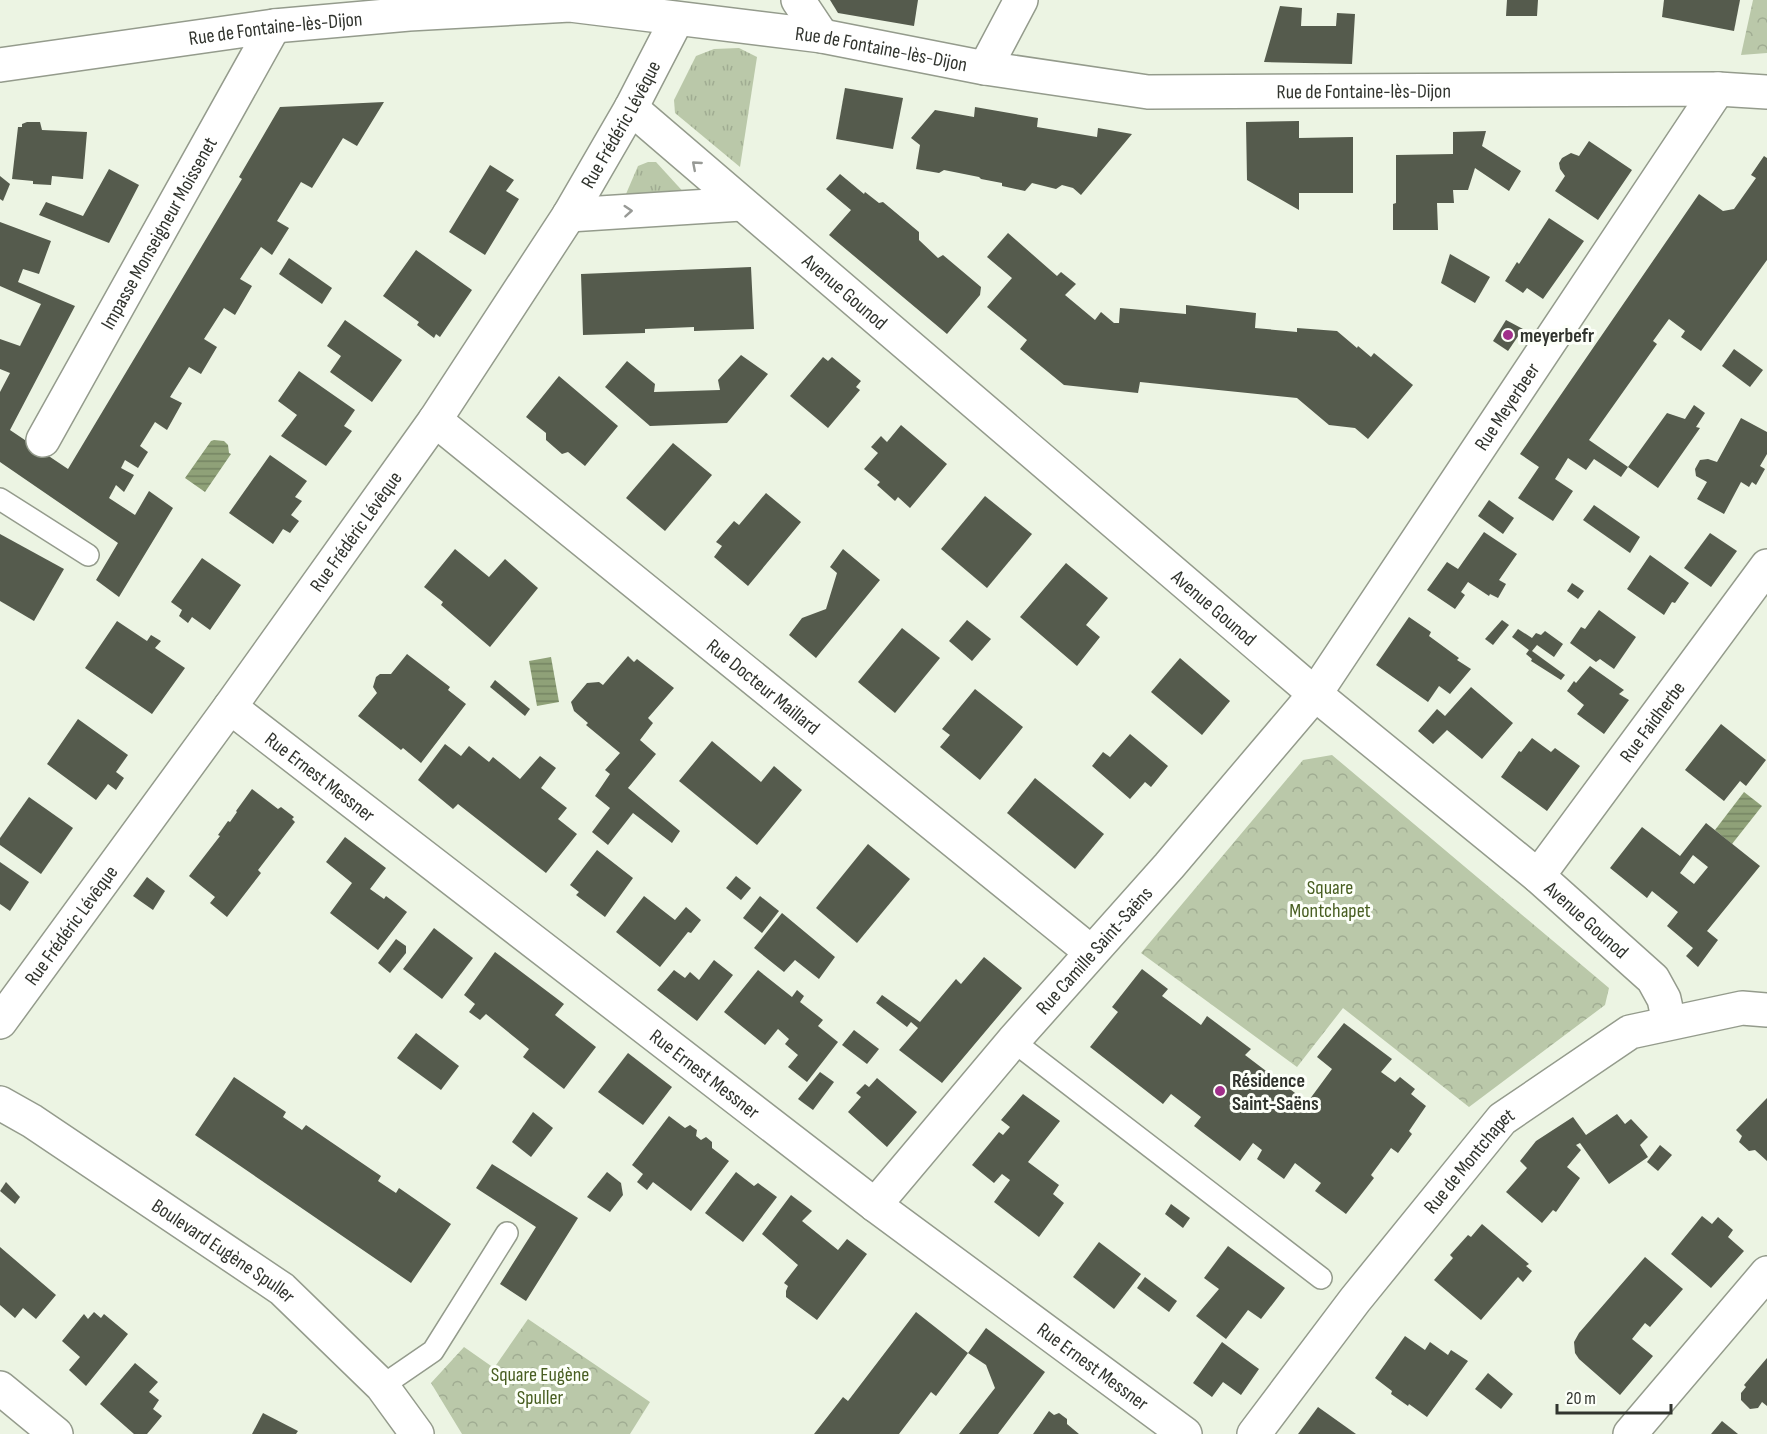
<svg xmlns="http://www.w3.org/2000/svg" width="1767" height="1434" viewBox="0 0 1767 1434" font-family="'Sofia Sans Condensed',sans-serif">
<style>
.grass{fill:url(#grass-tufts)}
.park{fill:url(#park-crowns)}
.water{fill:url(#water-rules)}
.building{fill:#555b4d;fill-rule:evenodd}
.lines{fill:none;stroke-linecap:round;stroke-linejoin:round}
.lane-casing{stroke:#949b8c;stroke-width:24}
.street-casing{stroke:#949b8c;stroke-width:36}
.secondary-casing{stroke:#949b8c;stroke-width:36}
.lane{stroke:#fff;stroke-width:21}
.street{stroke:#fff;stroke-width:33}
.secondary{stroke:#fff;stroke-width:33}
.oneway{stroke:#989a96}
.poi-dot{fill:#a12f8b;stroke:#fcfff8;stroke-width:2}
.labels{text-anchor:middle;stroke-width:6;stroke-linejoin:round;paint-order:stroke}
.street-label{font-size:20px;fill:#31342e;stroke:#fcfff8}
.poi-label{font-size:20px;font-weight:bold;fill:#31342e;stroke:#fcfff8;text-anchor:start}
.park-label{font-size:20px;fill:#485e21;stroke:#fcfff8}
</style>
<defs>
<pattern id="grass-tufts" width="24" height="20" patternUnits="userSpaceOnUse" patternTransform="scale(1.5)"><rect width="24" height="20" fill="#bac8a9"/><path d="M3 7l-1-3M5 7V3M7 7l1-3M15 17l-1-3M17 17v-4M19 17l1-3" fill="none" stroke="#a0ac92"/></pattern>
<pattern id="park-crowns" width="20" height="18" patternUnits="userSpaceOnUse" patternTransform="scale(1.5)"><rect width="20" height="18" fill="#bac8a9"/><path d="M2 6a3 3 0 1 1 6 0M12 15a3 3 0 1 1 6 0" fill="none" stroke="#a0ac92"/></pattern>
<pattern id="water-rules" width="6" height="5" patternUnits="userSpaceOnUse" patternTransform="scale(1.5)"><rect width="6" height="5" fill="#8fa178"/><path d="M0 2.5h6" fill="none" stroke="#758463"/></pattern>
</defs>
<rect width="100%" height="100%" fill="#ecf4e3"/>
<g class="grass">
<polygon points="739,48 757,57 740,167 675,113 674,100 696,56 714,49"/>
<polygon points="648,162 656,162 688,197 623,201 638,166"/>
</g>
<g class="park">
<polygon points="1753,0 1767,0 1767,53 1741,55"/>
<polygon points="1332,755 1609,988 1605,1005 1469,1107 1343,1008 1297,1067 1141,953 1303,760"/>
<polygon points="528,1319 650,1402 630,1434 462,1434 431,1383 464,1347 494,1368"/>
</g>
<g class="water">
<polygon points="214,440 224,441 228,445 229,453 231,454 205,492 185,478 211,441"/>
<polygon points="551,657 559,702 537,706 529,661"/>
<polygon points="1744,792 1762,806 1732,844 1715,830"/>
</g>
<g class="building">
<polygon points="830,0 918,0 914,26 838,13"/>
<polygon points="1507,0 1538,0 1537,16 1506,16"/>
<polygon points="1664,0 1740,0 1734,31 1662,17"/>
<polygon points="1280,6 1302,8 1301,26 1336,26 1337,13 1355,14 1352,64 1264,62"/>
<polygon points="845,88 903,98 893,149 836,139"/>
<polygon points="384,102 357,146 343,138 312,188 301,182 277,221 289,228 272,255 261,247 240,279 252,286 235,315 224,308 204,339 217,347 201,374 189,367 170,397 182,403 167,430 155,422 140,446 148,452 138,468 125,460 121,468 134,475 124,492 116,485 109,498 135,515 149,491 173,508 119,597 96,580 118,543 0,462 0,392 10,373 0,369 0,339 20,346 41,304 0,286 0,222 51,241 39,274 23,269 18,282 75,306 10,430 68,469 242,179 239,177 280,107"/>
<polygon points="975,107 1038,118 1037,127 1097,137 1098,128 1132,134 1081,195 1073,188 1062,185 1056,189 1032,183 1025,191 1002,186 1002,183 981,179 979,177 944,170 939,173 916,169 920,145 911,138 935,110 974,117"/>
<polygon points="1299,121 1299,138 1353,137 1353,193 1299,193 1299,210 1247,180 1246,122"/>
<polygon points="27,122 40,122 42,130 87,132 83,179 52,176 51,185 33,184 33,181 12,179 18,127 22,127 22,124"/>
<polygon points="1486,131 1482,146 1521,171 1509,191 1475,168 1468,190 1453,190 1454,203 1437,203 1438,230 1393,230 1393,204 1396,203 1396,155 1453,154 1453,132"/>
<polygon points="1589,141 1632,170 1598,220 1555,191 1565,176 1560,169 1559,163 1562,158 1571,153 1579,156"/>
<polygon points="1764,156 1767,158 1767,260 1701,351 1681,337 1685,331 1669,319 1653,341 1657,344 1589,440 1628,467 1667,413 1685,419 1694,405 1705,413 1696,427 1700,428 1658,488 1628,467 1621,477 1594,459 1586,470 1568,458 1555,479 1573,491 1553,521 1518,498 1539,467 1520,454 1699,194 1723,211 1734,209 1756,178 1751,175"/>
<polygon points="490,165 514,180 506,191 519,199 485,255 449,232"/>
<polygon points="109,169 139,185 109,243 39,215 46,202 83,216"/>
<polygon points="840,174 864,194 865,192 879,203 883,202 919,232 919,240 938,258 943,255 981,287 980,295 947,334 829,235 851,210 826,189"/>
<polygon points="0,176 10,184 3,201 0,199"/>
<polygon points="1549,218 1584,241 1543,299 1527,288 1523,293 1505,281 1517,262 1519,264"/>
<polygon points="1008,233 1057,276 1061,272 1076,284 1065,295 1095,320 1101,312 1114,323 1119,323 1120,308 1186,314 1186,305 1256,313 1255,328 1297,332 1297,328 1337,331 1357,348 1358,346 1371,357 1374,353 1413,385 1368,439 1355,428 1329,425 1297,398 1140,382 1138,393 1064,385 1020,349 1027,340 987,307 1012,278 987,257"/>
<polygon points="416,250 472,290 440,337 436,334 434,338 417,325 419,322 383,296"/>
<polygon points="1450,254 1490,277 1475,303 1441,283"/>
<polygon points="289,258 332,288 322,304 279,274"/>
<polygon points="751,267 754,329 694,331 694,327 645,329 645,333 583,335 581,274"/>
<polygon points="345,320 402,360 372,402 330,372 341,356 327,346"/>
<polygon points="1506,320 1523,329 1508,351 1493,341"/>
<polygon points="1734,349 1763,370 1750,387 1722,366"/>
<polygon points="741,355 768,374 727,423 650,426 605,387 627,361 655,384 654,392 720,390 718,380"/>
<polygon points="823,357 828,361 832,357 861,381 856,387 860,390 828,428 790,396"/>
<polygon points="299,371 355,410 344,426 352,431 326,466 281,436 297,415 278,401"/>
<polygon points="559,376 618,426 585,466 568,452 562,454 546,440 546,433 526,417"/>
<polygon points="1741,418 1767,432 1767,454 1760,466 1765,469 1756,485 1752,482 1749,487 1741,482 1724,514 1697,499 1707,482 1696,476 1695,469 1700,460 1708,459 1717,462"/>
<polygon points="901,425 947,464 910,508 898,497 895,501 877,485 880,482 864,469 878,453 871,447 881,436 887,442"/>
<polygon points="673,443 712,475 665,531 626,498"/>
<polygon points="270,455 307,481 295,497 302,501 291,515 299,521 290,533 283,529 273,544 229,513"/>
<polygon points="766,493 801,522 748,586 714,557 722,546 716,542 734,521 739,525"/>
<polygon points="985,496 1032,534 987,588 941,549"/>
<polygon points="1489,500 1514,518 1503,534 1478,516"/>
<polygon points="1594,505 1640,537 1630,553 1583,520"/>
<polygon points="1484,532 1517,554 1499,580 1506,584 1498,598 1490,594 1489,596 1468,582 1461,592 1465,595 1455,609 1427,590 1447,562 1458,569"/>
<polygon points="1710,533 1737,551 1711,587 1684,568"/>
<polygon points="0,534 64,569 34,621 0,601"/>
<polygon points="455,549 489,577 505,559 538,588 490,647 441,605 443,602 424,587"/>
<polygon points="843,549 880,580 816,658 789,635 802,618 826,609 837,573 830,567"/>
<polygon points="1650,555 1689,583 1675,603 1672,602 1664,615 1627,589"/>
<polygon points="202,558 241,585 210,630 192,617 188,623 179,616 182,610 171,602"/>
<polygon points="1066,563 1108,598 1086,625 1100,637 1077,666 1020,617"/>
<polygon points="1572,583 1584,591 1578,599 1567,591"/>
<polygon points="1599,610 1636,637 1614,669 1600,659 1596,662 1570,643 1581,627 1585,629"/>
<polygon points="1409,617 1431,632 1429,636 1459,658 1457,660 1471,669 1450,694 1439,686 1428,702 1376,665"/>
<polygon points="967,620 991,639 972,661 949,641"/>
<polygon points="1502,620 1509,625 1493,645 1485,639"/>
<polygon points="117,621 147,641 151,635 161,641 155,648 185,668 152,714 85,668"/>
<polygon points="902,628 940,658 895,713 858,682"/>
<polygon points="1518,629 1532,638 1536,633 1541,635 1545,631 1563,644 1554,657 1537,645 1532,651 1565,675 1561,680 1531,661 1532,659 1526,654 1529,650 1512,637"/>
<polygon points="407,654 450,687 448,690 466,704 421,763 403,748 401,750 358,716 377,693 373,687 376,677 380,674 391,674"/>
<polygon points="628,656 634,662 637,659 674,688 648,718 653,723 640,740 656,754 628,788 680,831 672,843 633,813 608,845 592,832 610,808 595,796 610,774 605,770 620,753 586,725 588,723 574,711 571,702 587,683 599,682 603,685"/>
<polygon points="1180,658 1230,701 1202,735 1151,692"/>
<polygon points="1590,666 1624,690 1619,694 1629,700 1604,734 1577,714 1584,705 1567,691 1574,681 1576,683"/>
<polygon points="495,680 530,709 525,716 490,687"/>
<polygon points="1471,687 1513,723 1482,759 1447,730 1433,744 1418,731 1437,709 1445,716"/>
<polygon points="975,689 1023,727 980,780 940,747 950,735 942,729"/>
<polygon points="78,719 128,755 116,772 124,778 116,790 108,784 96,800 47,764"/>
<polygon points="1721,724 1766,760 1746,786 1740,781 1724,801 1685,770"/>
<polygon points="1130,734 1168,766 1151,787 1145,782 1130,799 1092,766 1103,752 1110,757"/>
<polygon points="1532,738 1551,752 1555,748 1580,766 1547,811 1501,777 1519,751 1521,752"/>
<polygon points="712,741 761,782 774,766 802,790 757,845 679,781"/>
<polygon points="445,744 461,756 469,746 489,762 493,757 520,779 540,756 556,768 541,788 567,808 558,819 577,834 546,873 458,804 453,809 418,780"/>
<polygon points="1035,778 1104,834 1075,869 1007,813"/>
<polygon points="252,789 278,809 281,807 294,817 292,819 295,822 258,870 261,873 227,917 210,903 215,897 189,876 220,836 218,835 228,821 230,822 237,812 236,811"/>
<polygon points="29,797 73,828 41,874 0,845 0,838"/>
<path d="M1706 823 1760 866 1707 931 1718 940 1698 967 1686 956 1693 948 1667 926 1678 912 1652 891 1647 898 1610 868 1642 827 1680 856ZM1693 855 1708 867 1694 884 1680 873Z"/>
<polygon points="345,837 386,868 370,889 384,899 386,896 407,912 378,950 330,913 352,883 326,862"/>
<polygon points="868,844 910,879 857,943 816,908"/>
<polygon points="597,850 633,878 605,917 576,895 579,892 570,885"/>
<polygon points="0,862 29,882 10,911 0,904"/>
<polygon points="736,876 751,888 741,900 726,888"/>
<polygon points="147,877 165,891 153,910 133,896"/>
<polygon points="644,896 675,920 686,907 701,920 691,933 688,932 660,967 616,932"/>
<polygon points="760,896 779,911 762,933 743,918"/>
<polygon points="782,913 835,957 819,979 795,960 784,972 754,948"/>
<polygon points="434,928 473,958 442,999 403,969"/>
<polygon points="396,939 406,946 406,953 390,973 378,963"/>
<polygon points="495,952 564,1004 555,1015 596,1047 564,1089 523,1057 529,1049 486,1014 480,1020 469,1012 475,1004 464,995"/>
<polygon points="984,957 1022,988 942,1083 899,1050 918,1028 911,1022 907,1027 876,1003 882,995 920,1022 956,979 961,984"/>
<polygon points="714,960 733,975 697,1021 657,990 674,970 685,978 690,972 699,980"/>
<polygon points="1142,969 1168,989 1162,996 1201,1025 1207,1016 1251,1049 1245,1055 1303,1099 1299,1104 1304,1107 1332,1069 1317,1057 1344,1023 1392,1059 1381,1072 1395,1082 1400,1077 1415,1089 1411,1094 1426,1106 1409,1131 1412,1134 1398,1153 1391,1148 1371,1175 1374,1178 1346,1214 1315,1191 1321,1183 1295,1163 1284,1179 1257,1159 1262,1150 1253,1143 1240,1161 1194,1126 1201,1117 1171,1094 1163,1104 1090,1047 1118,1012 1112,1007"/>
<polygon points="758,970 792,997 797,990 804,996 800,1002 823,1020 818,1026 838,1042 807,1082 788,1067 798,1055 785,1044 789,1039 778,1029 765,1045 724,1012"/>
<polygon points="854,1030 879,1049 867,1064 842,1045"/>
<polygon points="416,1033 459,1066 441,1090 397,1058"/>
<polygon points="628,1053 672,1087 643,1125 598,1092"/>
<polygon points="820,1072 834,1082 813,1110 798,1099"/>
<polygon points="234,1077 286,1112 283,1117 302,1130 306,1125 381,1176 378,1181 396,1193 399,1188 451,1224 411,1283 195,1135"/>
<polygon points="877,1078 917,1112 887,1147 848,1112 861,1097 856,1093 865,1084 869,1087"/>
<polygon points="1023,1094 1060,1121 1028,1162 1059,1185 1053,1194 1064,1203 1039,1237 994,1202 1010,1180 1002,1174 994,1183 972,1165 999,1132 1003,1135 1010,1127 1001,1120"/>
<polygon points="1767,1098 1767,1161 1755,1150 1749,1151 1739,1142 1742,1136 1736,1130"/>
<polygon points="533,1112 553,1128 531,1157 512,1142"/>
<polygon points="1617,1114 1625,1124 1631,1119 1648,1137 1640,1145 1648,1157 1609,1184 1580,1143 1576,1145 1581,1150 1567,1167 1580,1178 1556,1212 1553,1210 1542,1223 1506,1192 1527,1168 1520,1161 1536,1141 1573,1117 1586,1135"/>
<polygon points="669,1116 685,1128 690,1125 697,1130 696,1136 701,1140 706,1137 712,1142 712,1148 729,1161 691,1211 653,1182 647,1190 637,1182 643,1174 632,1165"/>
<polygon points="1660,1145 1672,1155 1658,1171 1647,1162"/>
<polygon points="492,1164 578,1218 526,1301 500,1284 536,1227 476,1188"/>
<polygon points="607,1172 621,1183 623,1195 610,1212 587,1197"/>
<polygon points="736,1172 754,1186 758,1183 777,1197 743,1242 705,1213"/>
<polygon points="6,1182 20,1197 15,1204 0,1191"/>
<polygon points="791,1195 812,1211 802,1221 838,1250 847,1239 867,1254 817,1320 786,1297 786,1291 788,1286 784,1283 798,1265 762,1234"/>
<polygon points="1171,1204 1190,1218 1183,1228 1165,1214"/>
<polygon points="1702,1216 1712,1224 1718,1217 1733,1230 1728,1237 1744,1251 1711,1288 1671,1254"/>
<polygon points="1482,1224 1529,1264 1526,1266 1532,1271 1523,1282 1518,1277 1481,1320 1434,1280 1453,1258 1450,1255 1468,1235 1471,1237"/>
<polygon points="1099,1242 1141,1274 1114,1309 1073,1277"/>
<polygon points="1228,1246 1285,1288 1261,1319 1248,1310 1226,1339 1196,1316 1219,1289 1204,1278"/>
<polygon points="0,1247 56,1295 36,1319 23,1308 15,1318 0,1305"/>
<polygon points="1645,1257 1683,1289 1650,1327 1645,1323 1632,1339 1653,1356 1620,1395 1579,1359 1575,1353 1574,1342 1579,1333"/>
<polygon points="1145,1277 1177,1301 1169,1312 1137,1288"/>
<polygon points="94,1312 101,1318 104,1314 128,1334 86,1386 69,1370 80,1357 62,1341 84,1314 88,1319"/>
<polygon points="916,1312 968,1353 936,1396 931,1392 899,1434 814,1434 843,1397 848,1401"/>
<polygon points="986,1328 1045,1372 998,1434 959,1434 995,1388 986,1365 968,1353"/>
<polygon points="1405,1336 1425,1350 1430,1342 1448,1355 1451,1350 1468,1361 1427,1417 1409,1404 1408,1406 1391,1394 1392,1391 1375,1378"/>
<polygon points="1222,1342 1259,1369 1241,1395 1223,1382 1212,1397 1193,1383"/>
<polygon points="1767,1358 1767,1406 1762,1402 1758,1408 1750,1409 1741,1400 1741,1393 1746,1387 1744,1385"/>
<polygon points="135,1363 158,1382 149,1392 159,1400 153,1409 162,1416 147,1434 134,1434 100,1404"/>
<polygon points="1488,1373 1513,1394 1501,1409 1475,1389"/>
<polygon points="1318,1407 1356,1434 1298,1434"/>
<polygon points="1049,1411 1054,1415 1059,1413 1067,1419 1067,1424 1079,1434 1033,1434"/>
<polygon points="263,1413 298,1431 296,1434 252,1434"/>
<polygon points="1722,1421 1738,1434 1711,1434"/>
</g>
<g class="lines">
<defs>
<g id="lane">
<polyline points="0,499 88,555"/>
<polyline points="1013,1041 1321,1278"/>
<polyline points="382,1386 433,1351 507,1233"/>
</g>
<g id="street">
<polyline points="798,0 822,36"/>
<polyline points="985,68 1021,0"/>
<path id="s1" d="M631 108 1315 694 1538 876 1653 979 1664 999 1669 1022"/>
<polyline points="569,215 741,204"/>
<path id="s2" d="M435 420 1091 952"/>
<path id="s3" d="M43 440 274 26"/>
<path id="s4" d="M230 707 875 1205 1185 1434"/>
<path id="s5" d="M1538 876 1767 566"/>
<path id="s6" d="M0 1022 230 707 435 420 569 215 631 108 677 19"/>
<path id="s7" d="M0 1103 32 1121 282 1289 382 1386 417 1434"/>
<path id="s8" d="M875 1205 1013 1041 1169 866 1315 694 1718 89"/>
<polyline points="0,1388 56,1434"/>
<polyline points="1630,1434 1767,1273"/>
</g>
<g id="secondary">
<path id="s9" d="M0 65 274 26 409 14 570 5 822 36 985 68 1148 92 1718 89 1767 92"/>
<path id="s10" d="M1254 1434 1355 1300 1502 1119 1630 1032 1742 1008 1767 1010"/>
</g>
</defs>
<use href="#lane" class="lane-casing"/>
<use href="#street" class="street-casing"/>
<use href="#secondary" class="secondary-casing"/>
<use href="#lane" class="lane"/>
<use href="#street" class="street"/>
<use href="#secondary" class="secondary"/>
</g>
<defs><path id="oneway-chevron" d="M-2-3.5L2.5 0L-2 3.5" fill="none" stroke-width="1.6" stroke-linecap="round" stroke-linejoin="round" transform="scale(1.5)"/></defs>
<g class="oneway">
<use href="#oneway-chevron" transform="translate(696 165) rotate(-139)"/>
<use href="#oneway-chevron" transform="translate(628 211) rotate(-4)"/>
</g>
<g class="poi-dot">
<circle cx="1508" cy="335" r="6"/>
<circle cx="1220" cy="1091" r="6"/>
</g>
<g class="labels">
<g class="street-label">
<text dy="7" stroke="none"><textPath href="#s9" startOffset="278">Rue de Fontaine-lès-Dijon</textPath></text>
<text dy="7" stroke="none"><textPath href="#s9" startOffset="888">Rue de Fontaine-lès-Dijon</textPath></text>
<text dy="7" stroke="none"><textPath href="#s9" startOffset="1374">Rue de Fontaine-lès-Dijon</textPath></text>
<text dy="7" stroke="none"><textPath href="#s6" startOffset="1092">Rue Frédéric Lévêque</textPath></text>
<text dy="7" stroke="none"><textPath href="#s3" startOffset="237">Impasse Monseigneur Moissenet</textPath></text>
<text dy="7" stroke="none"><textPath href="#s1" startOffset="282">Avenue Gounod</textPath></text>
<text dy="7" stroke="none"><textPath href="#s8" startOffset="1020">Rue Meyerbeer</textPath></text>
<text dy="7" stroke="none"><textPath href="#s6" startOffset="606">Rue Frédéric Lévêque</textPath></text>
<text dy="7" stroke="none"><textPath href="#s1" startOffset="768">Avenue Gounod</textPath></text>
<text dy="7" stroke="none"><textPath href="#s2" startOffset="423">Rue Docteur Maillard</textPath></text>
<text dy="7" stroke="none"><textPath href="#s5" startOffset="192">Rue Faidherbe</textPath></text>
<text dy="7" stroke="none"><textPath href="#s4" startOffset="114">Rue Ernest Messner</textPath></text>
<text dy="7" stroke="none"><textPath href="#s1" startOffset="1254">Avenue Gounod</textPath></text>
<text dy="7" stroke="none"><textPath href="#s6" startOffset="120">Rue Frédéric Lévêque</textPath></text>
<text dy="7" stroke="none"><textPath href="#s8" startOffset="336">Rue Camille Saint-Saëns</textPath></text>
<text dy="7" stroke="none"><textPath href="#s4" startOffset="600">Rue Ernest Messner</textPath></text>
<text dy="7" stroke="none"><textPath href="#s10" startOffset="348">Rue de Montchapet</textPath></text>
<text dy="7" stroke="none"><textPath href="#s7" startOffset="268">Boulevard Eugène Spuller</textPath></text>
<text dy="7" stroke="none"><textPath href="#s4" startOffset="1086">Rue Ernest Messner</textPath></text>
</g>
<g class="poi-label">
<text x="1520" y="342">meyerbefr</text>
<text x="1232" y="1087">Résidence<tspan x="1232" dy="23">Saint-Saëns</tspan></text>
</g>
<g class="park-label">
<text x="1330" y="894">Square<tspan x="1330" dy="23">Montchapet</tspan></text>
<text x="540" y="1381">Square Eugène<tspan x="540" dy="23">Spuller</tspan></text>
</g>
</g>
<path d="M1557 1404v9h114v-9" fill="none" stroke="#31342e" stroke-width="3"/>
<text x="1566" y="1404" font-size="18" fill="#31342e" stroke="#fcfff8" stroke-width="4.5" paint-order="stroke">20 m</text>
</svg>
